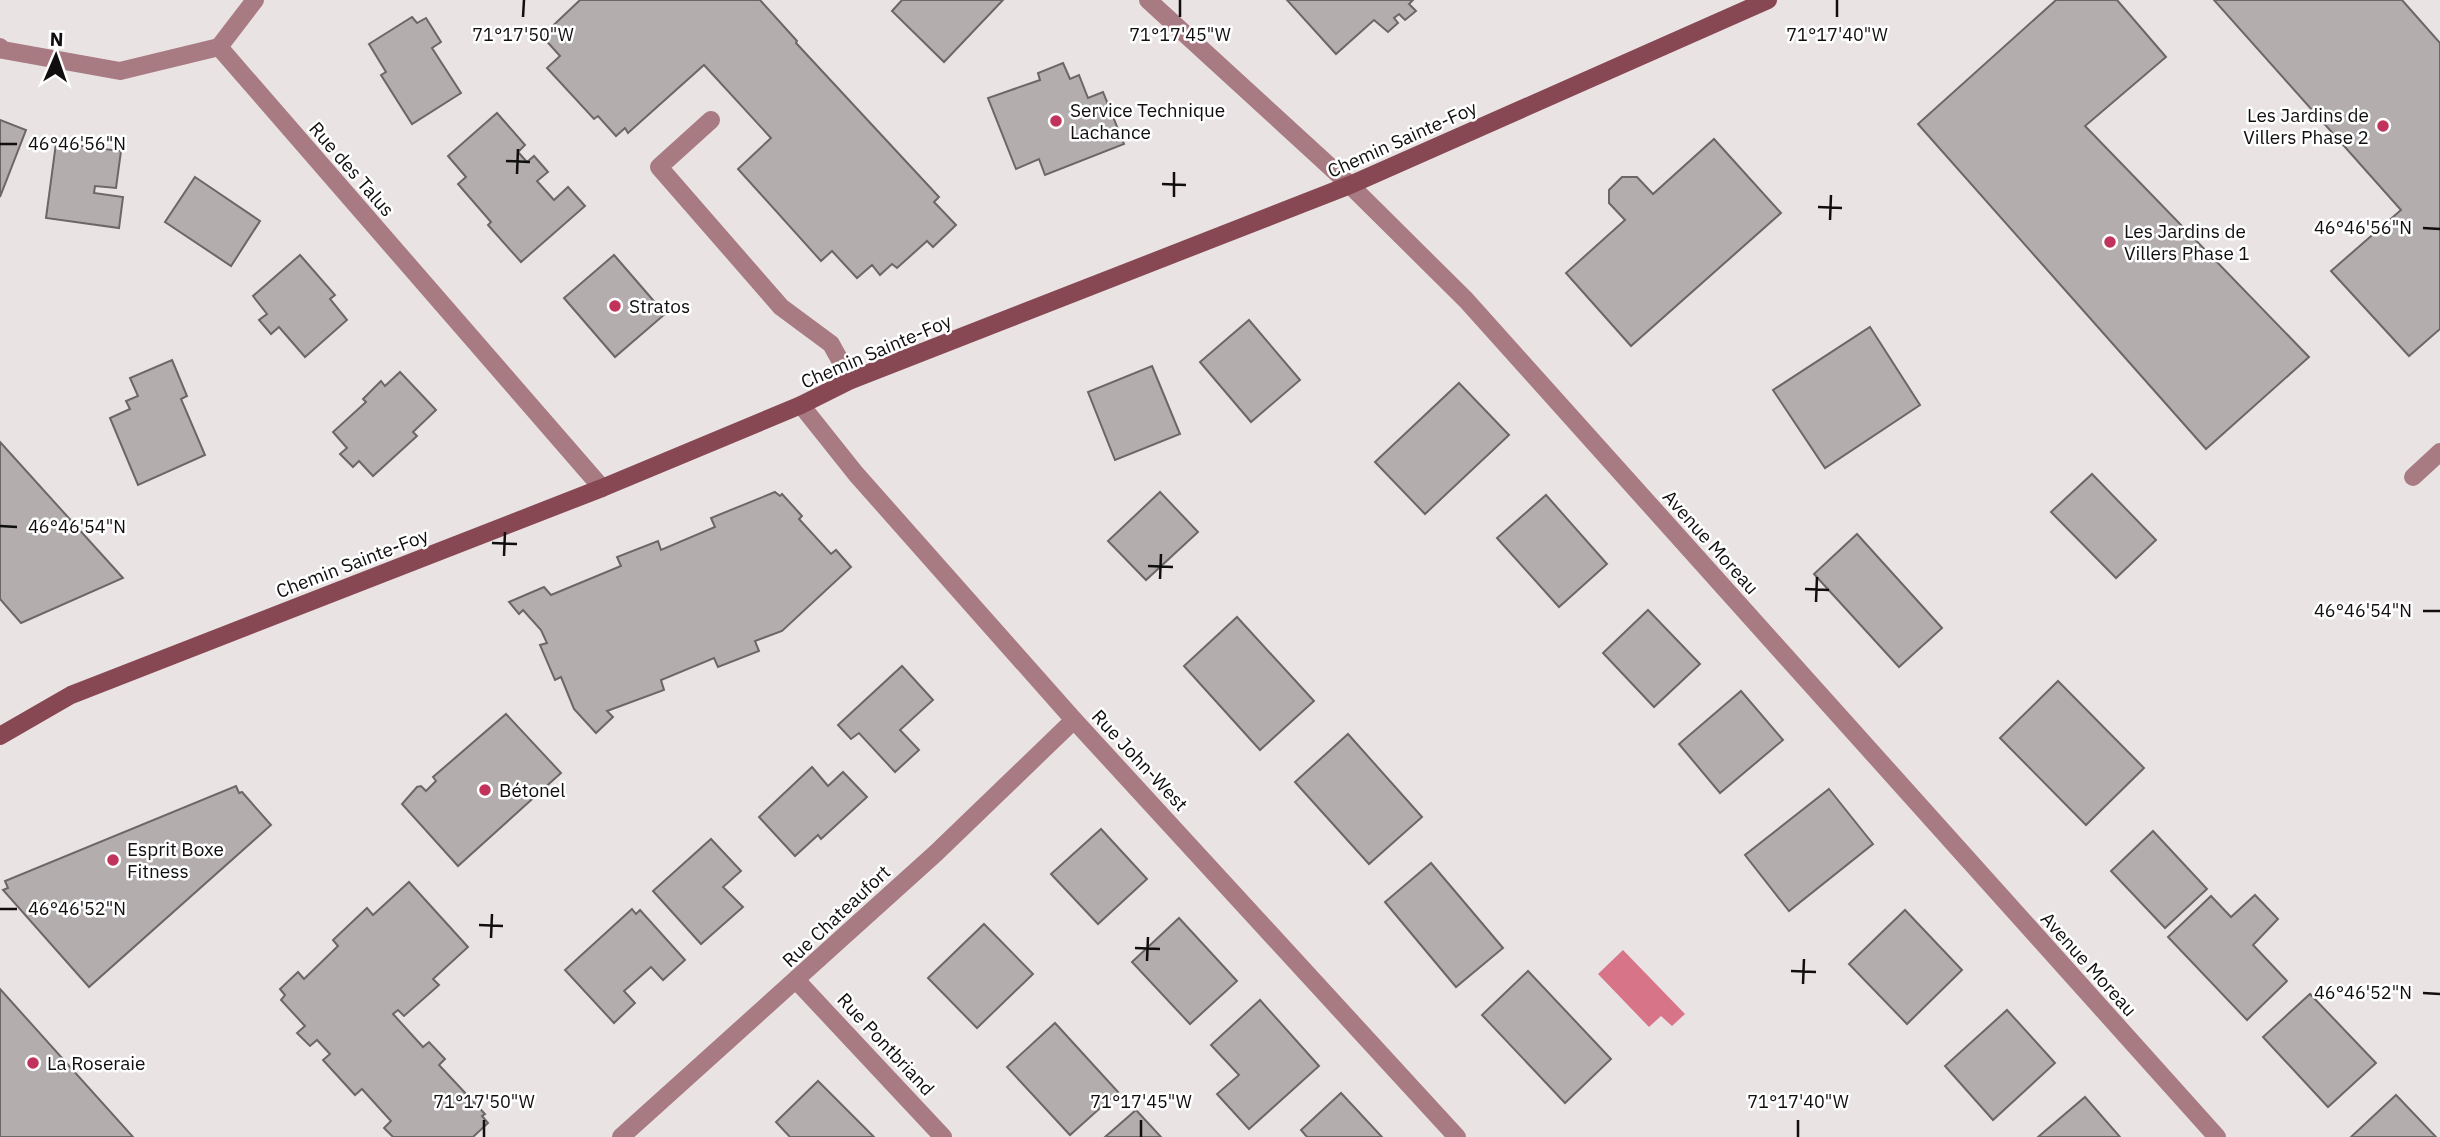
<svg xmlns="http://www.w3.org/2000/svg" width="2440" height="1137" viewBox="0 0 2440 1137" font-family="'IBM Plex Sans',sans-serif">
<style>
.water{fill:#d87488}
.building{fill:#b3adae;stroke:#6c6667;stroke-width:2}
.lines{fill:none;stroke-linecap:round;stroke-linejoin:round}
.service{stroke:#a87b83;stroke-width:18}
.minor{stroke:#a87b83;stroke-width:18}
.secondary{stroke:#874854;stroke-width:18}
.ticks{fill:none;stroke:#100e0e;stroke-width:2.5}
.poi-dot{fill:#c2335c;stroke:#fff;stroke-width:2.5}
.labels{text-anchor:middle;stroke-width:5;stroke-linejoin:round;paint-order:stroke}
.poi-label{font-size:19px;fill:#100e0e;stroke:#fff;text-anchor:start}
.street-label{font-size:19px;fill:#100e0e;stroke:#fff}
.ticks-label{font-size:18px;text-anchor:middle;fill:#100e0e;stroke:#fff;stroke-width:5;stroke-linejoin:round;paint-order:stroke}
</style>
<rect width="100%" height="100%" fill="#eae3e4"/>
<polygon class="water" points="1623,950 1685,1014 1672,1026 1661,1016 1649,1027 1598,974"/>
<g class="building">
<polygon points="580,0 760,0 797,41 796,43 939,197 934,202 956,225 933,247 927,241 897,268 892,264 880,275 872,265 857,278 832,251 821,261 738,169 771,138 704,65 628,133 625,128 616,136 598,116 594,119 547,68 560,56 542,36"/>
<polygon points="902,0 1003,0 944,62 892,11"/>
<polygon points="1287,0 1413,0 1409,4 1416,11 1405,20 1399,14 1394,18 1398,23 1388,32 1374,20 1336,54"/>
<polygon points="2056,0 2117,0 2166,57 2085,126 2309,357 2206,449 1918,124"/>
<polygon points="2214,0 2402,0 2440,43 2440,329 2409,356 2331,271 2401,210"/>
<polygon points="412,17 417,23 426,18 441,42 432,48 461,93 412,124 381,75 386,72 369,44"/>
<polygon points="1063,63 1070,79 1079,75 1088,98 1103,92 1124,144 1045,175 1039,159 1016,169 988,98 1040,80 1038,73"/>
<polygon points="497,113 525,145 518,152 527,162 534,156 548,172 537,181 554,200 568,187 585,206 521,262 488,225 491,222 458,184 466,177 448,156"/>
<polygon points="0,120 26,130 0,197"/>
<polygon points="1714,139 1781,213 1631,346 1566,273 1625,220 1609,203 1609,190 1622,177 1637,177 1653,194"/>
<polygon points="56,143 121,151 116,188 95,186 94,193 123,197 119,228 46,218"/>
<polygon points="195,177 260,221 231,266 165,222"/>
<polygon points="300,255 335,295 330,299 347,320 305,357 279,327 271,334 259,320 267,314 253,296"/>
<polygon points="614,255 665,314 615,357 564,298"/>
<polygon points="1249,320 1300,380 1251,422 1200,362"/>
<polygon points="1870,327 1920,405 1825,468 1773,390"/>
<polygon points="172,360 187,396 181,399 205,455 138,485 110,418 130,409 126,401 138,396 130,378"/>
<polygon points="1152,366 1180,434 1115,460 1088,392"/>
<polygon points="400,372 436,410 413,432 417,436 373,476 359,461 353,467 340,454 347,448 333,432 366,402 363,399 381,381 385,386"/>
<polygon points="1459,383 1509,435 1425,514 1375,462"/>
<polygon points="0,442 123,578 21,623 0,599"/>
<polygon points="2092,474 2156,540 2116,578 2051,512"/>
<polygon points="775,492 780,496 782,494 802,516 799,519 831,554 836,550 851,567 782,631 755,641 759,651 718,667 714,658 661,680 664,690 607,711 613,717 596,733 574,709 561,677 555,680 540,645 547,643 541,630 523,610 519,614 509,602 544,587 551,595 621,566 617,557 658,541 661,550 715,527 711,518"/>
<polygon points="1160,492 1198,532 1146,580 1108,541"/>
<polygon points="1546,495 1607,564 1559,607 1497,538"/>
<polygon points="1857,534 1942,628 1899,667 1814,574"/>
<polygon points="1648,610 1700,664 1654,707 1603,653"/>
<polygon points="1237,617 1314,701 1260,750 1184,666"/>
<polygon points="902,666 933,700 900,730 919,750 895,772 859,733 851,739 838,725"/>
<polygon points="2058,681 2144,768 2086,825 2000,738"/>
<polygon points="1741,691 1783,740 1720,793 1679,744"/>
<polygon points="506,714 561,773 458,866 402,804 417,787 421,786 426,791 436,781 433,777"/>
<polygon points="1348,734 1422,817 1369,864 1295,782"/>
<polygon points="812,767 828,786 843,772 867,797 821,839 818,835 795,856 759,817"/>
<polygon points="236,786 239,793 242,792 271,825 89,987 3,890 8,888 5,881"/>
<polygon points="1829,789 1873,844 1789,911 1745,855"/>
<polygon points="1101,829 1147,879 1098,924 1051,874"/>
<polygon points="2153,831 2207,889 2165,928 2111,871"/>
<polygon points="711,839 741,871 723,887 743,907 701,944 653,891"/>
<polygon points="1431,863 1503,948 1456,987 1385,902"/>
<polygon points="409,882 468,947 433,979 439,985 404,1016 398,1010 393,1014 423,1047 429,1042 445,1059 439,1065 485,1114 482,1116 488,1123 473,1137 393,1137 384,1128 391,1121 362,1089 355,1095 323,1060 330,1054 317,1040 310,1046 297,1033 305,1026 281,1000 285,995 280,989 298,972 304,979 338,946 333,940 367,908 373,915"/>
<polygon points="2255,895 2278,919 2253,945 2287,981 2247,1020 2168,937 2211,896 2231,917"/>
<polygon points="632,909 636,914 640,910 685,960 663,980 651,967 624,991 635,1003 614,1023 565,970"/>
<polygon points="1905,910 1962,970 1907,1024 1849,964"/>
<polygon points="1179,918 1237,981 1190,1024 1132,962"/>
<polygon points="984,924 1033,974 977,1028 928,978"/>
<polygon points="1528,971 1611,1059 1565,1103 1482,1015"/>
<polygon points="0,989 133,1137 0,1137"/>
<polygon points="2310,994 2376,1063 2328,1107 2263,1037"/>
<polygon points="1260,1000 1319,1066 1249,1129 1217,1094 1239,1075 1211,1045"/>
<polygon points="2007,1010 2055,1063 1993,1120 1945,1066"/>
<polygon points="1055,1023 1118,1092 1070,1135 1007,1067"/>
<polygon points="818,1081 874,1137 790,1137 776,1122"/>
<polygon points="1341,1093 1382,1137 1307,1137 1301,1130"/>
<polygon points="2396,1095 2436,1137 2351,1137"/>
<polygon points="2085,1097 2120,1137 2038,1137"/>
<polygon points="1136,1110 1161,1137 1105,1137"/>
</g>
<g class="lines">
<g class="service">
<polyline points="711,120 659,167 781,307 831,344 851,380"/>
<polyline points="2413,477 2440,452"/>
</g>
<g class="minor">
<polyline points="1148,0 1350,185 1466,300 2217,1137"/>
<polyline points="0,47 3,50 120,71 219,47"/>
<polyline points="219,47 602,488"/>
<polyline points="219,47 255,0"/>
<polyline points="801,405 856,474 1074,720 1457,1137"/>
<polyline points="797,981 943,1137"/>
<polyline points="621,1137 936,853 1074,720"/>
</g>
<polyline class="secondary" points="0,736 71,695 602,488 801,405 851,380 1350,185 1768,0"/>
</g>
<path class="ticks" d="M523 17 524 0M1180 17V0M1837 17V0M0 144H17M506 161 530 162M517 174 518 149M1162 184 1186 185M1174 197V172M1818 207 1842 208M1830 220 1831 195M2423 228 2440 229M0 526 17 527M492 543 517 544M504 556 505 532M1148 566 1173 567M1160 579 1161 554M1805 589 1829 590M1816 602 1817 577M2423 611H2440M0 909H17M479 925 503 926M491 938 492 914M1135 948 1160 949M1147 961 1148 937M1791 971 1816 972M1803 984 1804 959M2423 993 2440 994M484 1137V1120M1141 1137V1120M1798 1137V1120"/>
<g class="poi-dot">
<circle cx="1056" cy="121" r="7"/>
<circle cx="2383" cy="126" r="7"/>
<circle cx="2110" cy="242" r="7"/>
<circle cx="615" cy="306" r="7"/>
<circle cx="485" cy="790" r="7"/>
<circle cx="113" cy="860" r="7"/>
<circle cx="33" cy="1063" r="7"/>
</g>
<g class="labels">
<g class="poi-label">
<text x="1070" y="117">Service Technique<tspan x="1070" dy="22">Lachance</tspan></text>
<text x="2369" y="122" text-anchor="end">Les Jardins de<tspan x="2369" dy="22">Villers Phase 2</tspan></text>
<text x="2124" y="238">Les Jardins de<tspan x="2124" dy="22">Villers Phase 1</tspan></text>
<text x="629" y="313">Stratos</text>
<text x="499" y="797">Bétonel</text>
<text x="127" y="856">Esprit Boxe<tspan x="127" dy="22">Fitness</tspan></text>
<text x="47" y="1070">La Roseraie</text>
</g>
<g class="street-label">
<text transform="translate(1402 139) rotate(-24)" y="7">Chemin Sainte-Foy</text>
<text transform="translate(352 169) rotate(49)" y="7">Rue des Talus</text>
<text transform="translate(876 351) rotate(-23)" y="7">Chemin Sainte-Foy</text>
<text transform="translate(1711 542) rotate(48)" y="7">Avenue Moreau</text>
<text transform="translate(352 563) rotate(-21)" y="7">Chemin Sainte-Foy</text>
<text transform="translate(1140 760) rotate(47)" y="7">Rue John-West</text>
<text transform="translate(836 916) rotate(-43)" y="7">Rue Chateaufort</text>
<text transform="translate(2089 964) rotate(48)" y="7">Avenue Moreau</text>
<text transform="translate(886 1044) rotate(47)" y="7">Rue Pontbriand</text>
</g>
</g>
<g class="ticks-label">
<text x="523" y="41">71°17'50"W</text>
<text x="1180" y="41">71°17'45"W</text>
<text x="1837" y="41">71°17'40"W</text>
<text x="77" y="150">46°46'56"N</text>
<text x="2363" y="234">46°46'56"N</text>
<text x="77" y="533">46°46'54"N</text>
<text x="2363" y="617">46°46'54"N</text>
<text x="77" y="915">46°46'52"N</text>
<text x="2363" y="999">46°46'52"N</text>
<text x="484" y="1108">71°17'50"W</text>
<text x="1141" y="1108">71°17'45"W</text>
<text x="1798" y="1108">71°17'40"W</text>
</g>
<g transform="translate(56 56) rotate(2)" stroke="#ffffff" stroke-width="5" paint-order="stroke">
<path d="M0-5L12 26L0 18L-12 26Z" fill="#100e0e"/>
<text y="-10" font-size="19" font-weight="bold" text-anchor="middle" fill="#100e0e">N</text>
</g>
</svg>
